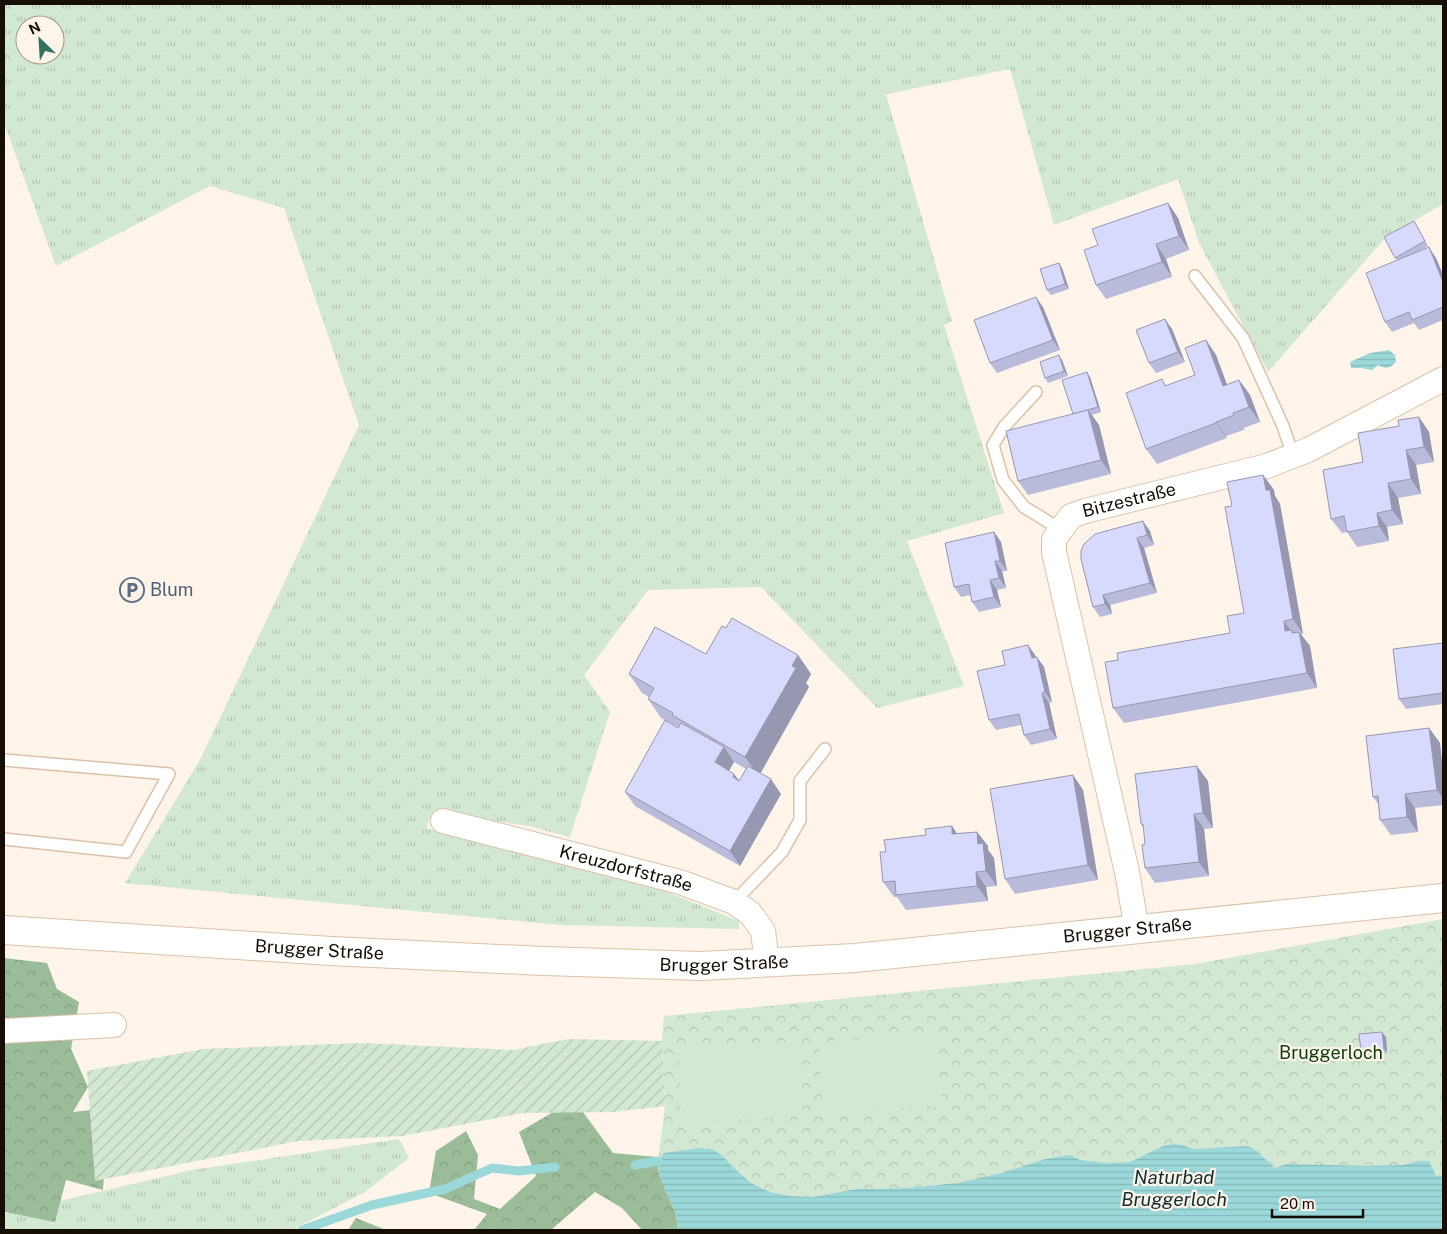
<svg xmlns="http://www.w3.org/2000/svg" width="1447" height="1234" viewBox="0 0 1447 1234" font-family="'Public Sans',sans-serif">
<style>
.grass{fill:url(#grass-tufts);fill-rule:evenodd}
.forest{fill:url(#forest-crowns)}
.park{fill:url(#park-crowns)}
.garden{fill:url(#garden-furrows)}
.pitch{fill:#d3e8d2}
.water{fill:url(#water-rules)}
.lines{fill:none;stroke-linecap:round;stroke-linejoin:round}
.stream{stroke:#9bd8d9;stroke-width:9}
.service-casing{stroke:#dac2a8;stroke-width:14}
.minor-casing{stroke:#dac2a8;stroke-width:26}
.secondary-casing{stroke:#dac2a8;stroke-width:30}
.service{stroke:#fff;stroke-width:11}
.minor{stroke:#fff;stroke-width:24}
.secondary{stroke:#fff;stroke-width:28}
.wall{fill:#b9bbda;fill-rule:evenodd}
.shaded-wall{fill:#9698b1}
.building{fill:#d7d9fd;stroke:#9698b1}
.labels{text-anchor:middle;stroke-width:4.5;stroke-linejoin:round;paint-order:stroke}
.street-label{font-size:18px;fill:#160e05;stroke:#fef4e9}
.service-label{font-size:18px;fill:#4e5e75;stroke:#fef4e9;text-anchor:start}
.park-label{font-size:18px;fill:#0f4012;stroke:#fef4e9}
.water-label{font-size:19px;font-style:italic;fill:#102f30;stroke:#fef4e9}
</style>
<defs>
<pattern id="grass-tufts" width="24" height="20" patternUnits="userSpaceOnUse" patternTransform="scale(1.25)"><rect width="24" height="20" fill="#d3e8d2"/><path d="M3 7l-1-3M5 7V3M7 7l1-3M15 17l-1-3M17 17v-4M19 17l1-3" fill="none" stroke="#b4c6b3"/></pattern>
<pattern id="forest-crowns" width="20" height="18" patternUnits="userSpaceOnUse" patternTransform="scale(1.25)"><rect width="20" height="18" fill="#9abc98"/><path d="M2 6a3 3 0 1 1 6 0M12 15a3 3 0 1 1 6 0" fill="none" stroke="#84a082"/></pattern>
<pattern id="park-crowns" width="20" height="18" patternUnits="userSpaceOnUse" patternTransform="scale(1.25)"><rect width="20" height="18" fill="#d3e8d2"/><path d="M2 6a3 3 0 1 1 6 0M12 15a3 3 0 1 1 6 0" fill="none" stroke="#b4c6b3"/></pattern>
<pattern id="garden-furrows" width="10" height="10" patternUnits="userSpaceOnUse" patternTransform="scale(1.25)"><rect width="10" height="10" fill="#d3e8d2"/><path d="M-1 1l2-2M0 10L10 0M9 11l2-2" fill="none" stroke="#b4c6b3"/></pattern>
<pattern id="water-rules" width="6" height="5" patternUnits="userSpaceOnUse" patternTransform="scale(1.25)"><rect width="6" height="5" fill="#9bd8d9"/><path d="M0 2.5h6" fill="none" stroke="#85b8b9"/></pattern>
</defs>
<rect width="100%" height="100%" fill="#fef4e9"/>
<g class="grass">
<path d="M4 4H1443V204L1385 238 1268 372 1199 243 1178 179 1054 225 1010 69 886 94 952 321 944 325 1004 513 907 541 964 686 877 708 761 587 648 590 584 675 610 712 570 837 529 826 433 812 426 828 635 879 739 921V929L560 925 125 883 200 760 359 425 284 208 210 186 56 266 4 123ZM25 25H55V55H25Z"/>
<polygon points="399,1139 409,1158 365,1192 292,1230 4,1230 4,1214 192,1170"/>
</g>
<g class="forest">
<polygon points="4,958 47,963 57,989 79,1002 71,1049 88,1087 73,1112 109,1108 103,1190 66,1180 55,1222 5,1212 4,1229"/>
<polygon points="574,1100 613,1153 657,1157 659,1175 676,1214 678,1230 642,1230 622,1208 595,1192 551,1230 474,1230 487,1214 429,1193 436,1151 466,1131 478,1155 474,1199 500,1209 536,1176 519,1132"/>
<polygon points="356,1218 386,1230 348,1230"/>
</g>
<path class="park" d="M1443 919V1175L1436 1176 1418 1161C1376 1172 1329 1166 1286 1164L1275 1168 1253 1148 1247 1146 1193 1149 1183 1145 1163 1146 1130 1162 1107 1163 1045 1159 1001 1173 957 1183 906 1188 856 1189 812 1197 791 1196 770 1192 751 1183 733 1167 723 1156 705 1148 664 1153 658 1161 665 1106 662 1041 664 1016 1195 964Z"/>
<polygon class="garden" points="568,1039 662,1041 665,1106 614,1112 523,1113 402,1136 298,1141 95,1181 87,1071 203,1049 362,1043 513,1050"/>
<g class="pitch">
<polygon points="937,1034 942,1106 823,1113 819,1042"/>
<polygon points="798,1041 802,1116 682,1123 678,1048"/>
</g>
<g class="water">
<path d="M1389 350 1395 355 1396 362C1390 369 1386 369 1378 365L1372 370 1361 368H1351L1350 362 1370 353Z"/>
<polygon points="1173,1144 1183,1145 1193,1149 1247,1146 1253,1148 1275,1168 1286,1164 1368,1166 1402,1165 1418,1161 1429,1161 1436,1176 1443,1175 1443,1230 678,1230 676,1214 659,1175 658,1161 664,1153 699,1148 712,1149 723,1156 733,1167 751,1183 770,1192 791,1196 812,1197 856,1189 906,1188 957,1183 1001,1173 1045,1159 1070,1155 1080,1160 1107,1163 1130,1162 1163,1146"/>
</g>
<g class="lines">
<g class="stream">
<polyline points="635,1165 658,1161"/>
<polyline points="302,1230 372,1205 445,1189 492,1168 519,1171 555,1167"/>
</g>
<defs>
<g id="service">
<polyline points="1195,276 1243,338 1283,426 1293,456"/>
<polyline points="1036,392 1004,427 993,445 1003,480 1024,507 1060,529"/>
<polyline points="4,760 169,774 126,852 4,839"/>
<polyline points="734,902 782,852 800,820 800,781 825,749"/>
</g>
<g id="minor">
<path id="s1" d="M443 821 680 882 734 902 750 913 763 931 767 963"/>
<path id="s2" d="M1137 930 1127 872 1054 552V539L1071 516 1085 511 1267 466 1308 450 1443 379"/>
<polyline points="4,1031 114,1025"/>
</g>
<g id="secondary">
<path id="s3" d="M4 930 331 951 544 961 701 966 855 958 1443 898"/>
</g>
</defs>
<use href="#service" class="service-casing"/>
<use href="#minor" class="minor-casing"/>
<use href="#secondary" class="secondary-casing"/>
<use href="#service" class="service"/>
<use href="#minor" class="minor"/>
<use href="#secondary" class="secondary"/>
</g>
<g class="wall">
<polygon points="1168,203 1178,218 1189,250 1166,259 1172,277 1106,299 1096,285 1098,245"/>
<polygon points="1414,221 1428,246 1418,252 1436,258 1443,275 1443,320 1419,330 1414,323 1392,332 1385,322 1397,260 1395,258"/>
<polygon points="1059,263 1062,268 1069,289 1051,295 1047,290"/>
<polygon points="1043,307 1060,350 997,373 990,363"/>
<polygon points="1172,329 1185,362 1156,373 1149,363"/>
<polygon points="1206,340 1216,355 1227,385 1239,380 1250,395 1260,422 1244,428 1244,430 1226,436 1227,438 1157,464 1146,449 1162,379 1166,386 1195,375"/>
<polygon points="1062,360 1068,376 1048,383 1045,378"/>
<polygon points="1090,377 1101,412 1092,415 1099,425 1111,474 1028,495 1018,481 1073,414"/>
<polygon points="1419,417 1429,432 1434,462 1416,465 1421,494 1398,498 1403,524 1387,527 1389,541 1357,547 1347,532 1342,533 1331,519 1363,462 1399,426"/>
<polygon points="1263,475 1274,490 1275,496 1280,504 1303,634 1301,634 1310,646 1317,688 1124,723 1113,708 1118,660 1230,633 1244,613 1232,506"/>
<polygon points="1150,531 1154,545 1144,548 1157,593 1110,605 1112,614 1100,617 1093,607 1081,559"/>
<polygon points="994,532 1001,542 1007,571 1002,571 1006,588 997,590 1001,607 979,612 972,602 971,595 961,597 954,587"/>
<path d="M726 628 798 655 811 674 806 683 809 687 760 773 781 794 740 866 635 806 625 792 678 727 661 718 648 699 649 697 642 693 629 674 706 654ZM734 762 746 769 739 781 729 771Z"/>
<polygon points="1443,643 1443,704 1406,709 1399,699"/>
<polygon points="1028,645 1035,655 1036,657 1044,667 1052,702 1049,703 1057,739 1031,745 1024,735 1021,725 996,730 989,720 1005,665"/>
<polygon points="1429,728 1440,743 1443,773 1443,805 1415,808 1418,832 1391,835 1380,820 1378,804 1373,797"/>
<polygon points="1073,775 1083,790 1098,880 1015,894 1005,879"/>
<polygon points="1208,781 1213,828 1204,829 1209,876 1155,883 1145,868 1145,844 1144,829 1141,824"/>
<polygon points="952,826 957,834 977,832 988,846 988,850 994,858 997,886 986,887 988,901 906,910 897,897 894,897 883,882 886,852 926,835"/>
<polygon points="1386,1037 1387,1053 1364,1055 1361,1050"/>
</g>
<g class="shaded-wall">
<polygon points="1168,203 1178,218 1189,250 1179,236"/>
<polygon points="1156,244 1166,259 1172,277 1162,262"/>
<polygon points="1429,247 1436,258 1443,275 1443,282"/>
<polygon points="1059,263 1062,268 1069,289 1065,284"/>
<polygon points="1036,297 1043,307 1060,350 1053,340"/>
<polygon points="1165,319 1172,329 1185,362 1178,352"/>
<polygon points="1206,340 1216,355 1233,401 1223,386"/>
<polygon points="1059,355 1062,360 1068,376 1064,371"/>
<polygon points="1087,372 1090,377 1101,412 1098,407"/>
<polygon points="1239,380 1250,395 1260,422 1249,407"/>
<polygon points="1088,410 1099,425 1111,474 1101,460"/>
<polygon points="1419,417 1429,432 1434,462 1424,447"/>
<polygon points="1216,422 1226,436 1227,438 1216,423"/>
<polygon points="1406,450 1416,465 1421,494 1411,479"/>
<polygon points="1263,475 1274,490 1275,496 1280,504 1303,634 1293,619"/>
<polygon points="1388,483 1398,498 1403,524 1392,510"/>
<polygon points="1377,513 1387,527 1389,541 1379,526"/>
<polygon points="1143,521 1150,531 1154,545 1147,535"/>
<polygon points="994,532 1001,542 1007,571 1000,561"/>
<polygon points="1137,538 1144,548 1157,593 1150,583"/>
<polygon points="995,561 1002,571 1006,588 999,578"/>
<polygon points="990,580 997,590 1001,607 994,597"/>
<polygon points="1103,595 1110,605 1112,614 1105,604"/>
<polygon points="1284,621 1294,635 1285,631"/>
<polygon points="1292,630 1302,644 1299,632 1310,646 1317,688 1307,673"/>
<polygon points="1028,645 1035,655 1039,668 1032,658"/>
<polygon points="798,655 811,674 806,683 809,687 759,776 745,757"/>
<polygon points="1037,657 1044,667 1052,702 1045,692"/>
<polygon points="1042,693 1049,703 1057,739 1050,729"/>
<polygon points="1429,728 1440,743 1443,773 1443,799 1437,790"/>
<polygon points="724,747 734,762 725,777 715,762"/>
<polygon points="1197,766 1208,781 1213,828 1203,813"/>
<polygon points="734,774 745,788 733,777"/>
<polygon points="1073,775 1083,790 1098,880 1088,865"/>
<polygon points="771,779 781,794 740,866 730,851"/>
<polygon points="1405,794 1415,808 1418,832 1407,817"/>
<polygon points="1194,814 1204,829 1209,876 1199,862"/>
<polygon points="952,826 962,841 952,834"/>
<polygon points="977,832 988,846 988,850 994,858 997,886 986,871 978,844"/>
<polygon points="976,872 986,887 988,901 977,886"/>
<polygon points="1382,1032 1386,1037 1387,1053 1384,1048"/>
</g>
<g class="building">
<polygon points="1168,203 1179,236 1156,244 1162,262 1096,285 1084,250 1098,245 1092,229"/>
<polygon points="1414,221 1425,241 1395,258 1384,237"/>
<polygon points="1429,247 1443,282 1443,307 1412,320 1409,312 1385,322 1366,273"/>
<polygon points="1059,263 1065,284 1047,290 1040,269"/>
<polygon points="1036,297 1053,340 990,363 974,320"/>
<polygon points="1165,319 1178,352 1149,363 1136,330"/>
<polygon points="1206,340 1223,386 1239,380 1249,407 1233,413 1234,415 1216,422 1216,423 1146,449 1126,393 1162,379 1165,386 1195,375 1185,348"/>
<polygon points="1059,355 1064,371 1045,378 1040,362"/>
<polygon points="1087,372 1098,407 1073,414 1062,380"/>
<polygon points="1088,410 1101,460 1018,481 1006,431"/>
<polygon points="1419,417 1424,447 1406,450 1411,479 1388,483 1392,510 1377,513 1379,526 1347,532 1344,516 1331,519 1323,470 1363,462 1358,433 1399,426 1398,420"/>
<polygon points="1263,475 1266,490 1270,490 1293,619 1284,621 1285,631 1292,630 1292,633 1299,632 1307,673 1113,708 1105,662 1118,660 1117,653 1230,633 1227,616 1244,613 1225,507 1232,506 1227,482"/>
<polygon points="1143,521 1147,535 1137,538 1150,583 1103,595 1105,604 1093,607 1081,559 1081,551 1084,544 1095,534"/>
<polygon points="994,532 1000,561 995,561 999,578 990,580 994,597 972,602 969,584 954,587 945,543"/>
<polygon points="732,618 798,655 792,666 796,668 745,757 672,715 673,713 648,699 654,688 629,674 655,627 706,654 722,626 726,628"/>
<polygon points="1443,643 1443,693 1399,699 1393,649"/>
<polygon points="1028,645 1032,658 1037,657 1045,692 1042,693 1050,729 1024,735 1019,714 989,720 977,671 1005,665 1002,651"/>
<polygon points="665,720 678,728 681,723 724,747 715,762 734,774 733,777 739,781 748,766 771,779 730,851 625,792"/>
<polygon points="1429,728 1437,790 1405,794 1407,817 1380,820 1378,796 1373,797 1366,736"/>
<polygon points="1197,766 1203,813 1194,814 1199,862 1145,868 1142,845 1145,844 1143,824 1141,824 1135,774"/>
<polygon points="1073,775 1088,865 1005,879 990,789"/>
<polygon points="952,826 952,834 977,832 978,844 983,843 986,871 976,872 977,886 896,895 895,881 883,882 880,852 886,852 884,840 926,835 925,829"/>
<polygon points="1382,1032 1384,1048 1361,1050 1359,1034"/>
</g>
<defs>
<symbol id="parking-ring" viewBox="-11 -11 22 22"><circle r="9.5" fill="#fef4e9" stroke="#5c6f8a" stroke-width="1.5"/><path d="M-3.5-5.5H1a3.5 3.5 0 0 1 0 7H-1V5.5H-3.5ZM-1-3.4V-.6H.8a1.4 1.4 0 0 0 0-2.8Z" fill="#5c6f8a"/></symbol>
</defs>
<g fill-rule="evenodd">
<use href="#parking-ring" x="118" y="576" width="28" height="28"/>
</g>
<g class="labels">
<g class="street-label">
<text dy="6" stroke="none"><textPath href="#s2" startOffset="489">Bitzestraße</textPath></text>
<text dy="6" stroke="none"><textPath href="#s1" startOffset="189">Kreuzdorfstraße</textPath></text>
<text dy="6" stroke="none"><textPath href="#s3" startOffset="1126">Brugger Straße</textPath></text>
<text dy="6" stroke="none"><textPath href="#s3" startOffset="316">Brugger Straße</textPath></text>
<text dy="6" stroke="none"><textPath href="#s3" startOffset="721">Brugger Straße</textPath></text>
</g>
<g class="service-label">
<text x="150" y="596">Blum</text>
</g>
<g class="park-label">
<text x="1331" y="1059">Bruggerloch</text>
</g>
<g class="water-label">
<text x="1174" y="1184">Naturbad<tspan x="1174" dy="22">Bruggerloch</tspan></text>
</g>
</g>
<rect width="1447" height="1234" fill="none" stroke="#160e05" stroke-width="10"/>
<g transform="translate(40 40) rotate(335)"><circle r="24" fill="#fef4e9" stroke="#a1988e"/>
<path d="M0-4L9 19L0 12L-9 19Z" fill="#337260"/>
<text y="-8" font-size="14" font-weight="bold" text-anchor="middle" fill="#160e05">N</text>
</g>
<path d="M1272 1209v8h91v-8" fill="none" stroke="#160e05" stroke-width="2.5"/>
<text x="1280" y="1209" font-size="15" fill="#160e05" stroke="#fef4e9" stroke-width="4" paint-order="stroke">20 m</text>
</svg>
